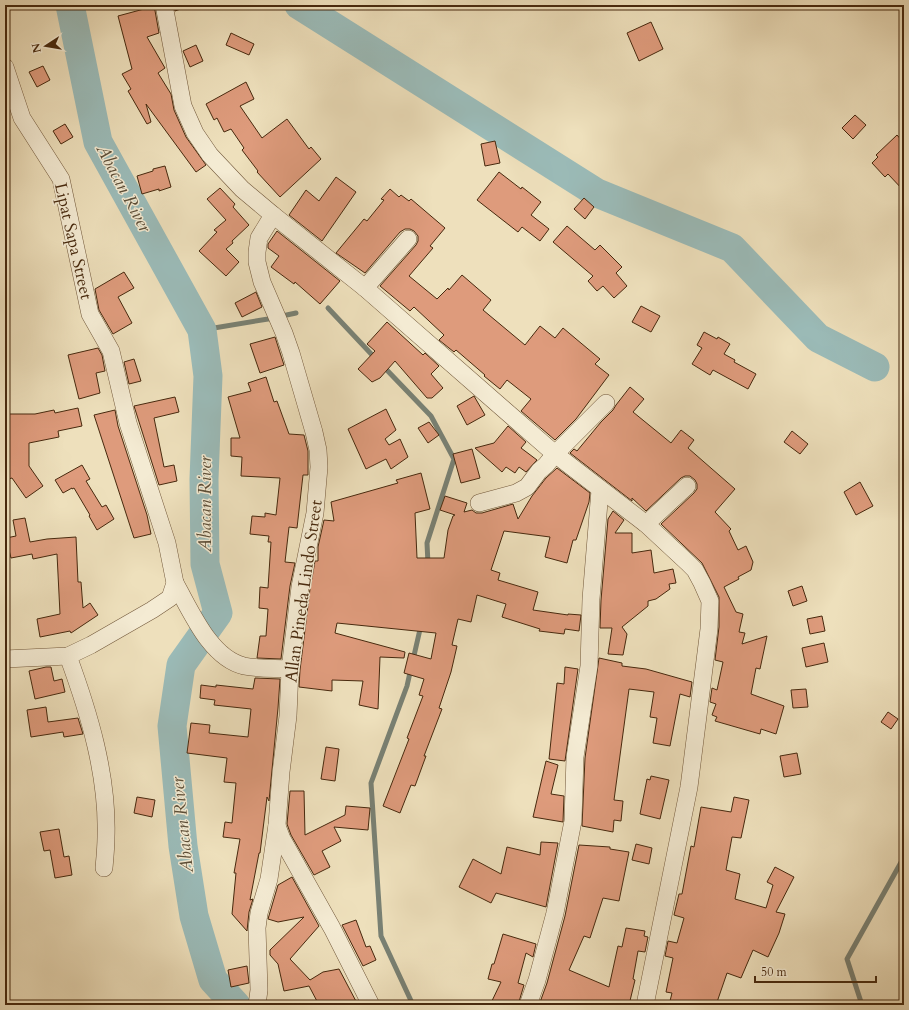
<svg xmlns="http://www.w3.org/2000/svg" width="909" height="1010" viewBox="0 0 909 1010" font-family="Cardo,serif">
<style>
.lines{fill:none;stroke-linecap:round;stroke-linejoin:round}
.stream{stroke:#798174;stroke-width:5}
.river{stroke:#9bbbb8;stroke-width:29}
.building{fill:#de9b7c;stroke:#47290e}
.minor-casing{stroke:#71573a;stroke-width:18}
.minor{stroke:#f4ebd3;stroke-width:17}
.labels{text-anchor:middle;stroke-width:3;stroke-linejoin:round;paint-order:stroke}
.street-label{font-size:17px;fill:#47290e;stroke:#f4ebd3}
.water-label{font-size:18px;font-style:italic;fill:#5c4e38;stroke:#f4ebd3}
</style>
<rect width="100%" height="100%" fill="#eee0bc"/>
<filter id="stains"><feTurbulence type="fractalNoise" baseFrequency=".005" numOctaves="4"/><feColorMatrix values="0 0 0 0 .2 0 0 0 0 .09 0 0 0 0 .02 0 0 0 .5 -.17"/></filter>
<radialGradient id="worn" r=".72"><stop offset=".6" stop-color="#630" stop-opacity="0"/><stop offset="1" stop-color="#630" stop-opacity=".3"/></radialGradient>
<g class="lines">
<g class="stream">
<polyline points="328,308 375,358"/>
<polyline points="202,330 268,319 296,313"/>
<polyline points="382,365 431,416 454,459 427,543 428,564"/>
<polyline points="413,660 421,625"/>
<polyline points="411,668 407,686 371,783 381,936 413,1005"/>
<polyline points="862,1005 847,959 904,857"/>
</g>
<g class="river">
<polyline points="70,5 98,142 202,330 208,376 204,479 205,564 218,613 181,665 172,726 183,846 194,916 213,980 236,1005"/>
<polyline points="299,5 597,193 732,248 818,338 875,367"/>
</g>
</g>
<g class="building">
<polygon points="143,5 154,5 159,33 147,37 165,68 158,73 171,94 174,110 186,137 206,165 196,172 146,104 151,122 147,124 128,91 131,89 122,74 132,69 118,16 144,9"/>
<polygon points="174,5 189,5 189,6 175,11"/>
<polygon points="651,22 663,49 639,61 627,33"/>
<polygon points="231,33 254,44 249,55 226,45"/>
<polygon points="196,45 203,61 190,67 183,51"/>
<polygon points="43,66 50,80 37,87 29,72"/>
<polygon points="246,82 254,99 240,106 262,138 287,119 309,149 311,147 321,159 280,197 257,172 258,171 242,150 244,148 231,129 224,132 217,118 214,120 206,104"/>
<polygon points="855,115 866,125 853,139 842,128"/>
<polygon points="65,124 73,137 61,144 53,131"/>
<polygon points="897,135 904,143 904,191 888,174 885,177 872,163 878,157 876,155"/>
<polygon points="495,141 500,163 485,166 481,144"/>
<polygon points="165,166 171,187 159,191 159,189 142,194 137,176 153,171 153,169"/>
<polygon points="499,172 521,189 522,187 541,202 531,215 549,229 540,241 522,227 518,232 477,200"/>
<polygon points="336,177 356,192 322,241 289,215 306,190 319,201"/>
<polygon points="220,188 235,204 233,207 249,225 232,241 233,243 226,249 239,262 226,276 199,251 217,232 214,230 226,220 207,199"/>
<polygon points="390,189 399,197 401,195 409,201 411,199 445,228 430,246 433,248 409,276 437,299 448,288 449,290 462,275 491,300 483,310 525,345 540,326 555,338 563,328 600,359 595,364 609,375 576,419 555,440 521,411 531,399 507,380 500,389 484,376 485,375 456,350 454,352 439,340 444,335 414,307 410,311 380,286 416,245 418,241 418,236 414,231 410,229 405,229 400,232 365,273 336,253 364,219 367,221 384,200 381,199"/>
<polygon points="584,198 594,207 585,219 574,209"/>
<polygon points="567,226 595,250 600,245 622,267 616,273 627,286 614,298 603,286 597,291 588,281 593,276 553,242"/>
<polygon points="277,231 340,281 320,304 295,282 294,284 271,267 279,256 268,248 268,244"/>
<polygon points="124,272 134,288 118,297 132,323 113,334 99,310 95,289"/>
<polygon points="256,292 262,307 242,317 235,303"/>
<polygon points="641,306 660,316 651,332 632,322"/>
<polygon points="387,322 423,355 425,353 439,366 431,374 443,388 432,398 427,398 395,361 380,378 372,382 358,369 375,351 367,344"/>
<polygon points="704,332 717,339 718,337 730,344 724,354 735,360 734,362 756,374 748,389 713,370 710,375 692,364 702,348 697,345"/>
<polygon points="275,337 284,365 260,373 250,344"/>
<polygon points="98,348 102,355 105,371 96,373 100,393 79,399 68,355"/>
<polygon points="134,359 141,381 129,384 124,362"/>
<polygon points="266,377 274,402 277,401 289,434 304,435 308,451 308,475 303,475 297,528 289,527 285,562 295,563 290,586 281,659 257,658 260,636 266,636 268,609 259,608 260,587 268,588 271,542 268,542 269,536 250,534 252,516 265,517 265,513 276,515 280,478 241,476 242,457 231,456 231,438 240,438 228,397 251,391 248,383"/>
<polygon points="630,387 644,399 633,412 671,443 681,430 694,440 688,448 735,489 715,512 731,529 729,531 738,550 746,546 753,562 751,570 738,577 739,579 724,587 736,612 743,614 739,632 745,633 742,644 767,636 760,669 756,668 751,694 784,706 776,734 761,729 760,734 715,721 717,717 712,715 716,704 710,702 712,688 717,690 723,662 715,660 719,627 719,597 702,563 661,524 694,493 697,489 697,484 695,480 690,476 685,476 681,478 646,511 632,498 632,501 570,453 574,449 577,451 601,422 613,410 616,405"/>
<polygon points="474,396 485,415 467,425 457,406"/>
<polygon points="175,397 179,412 154,418 164,467 174,465 177,481 159,485 134,406"/>
<polygon points="78,408 82,426 58,431 59,437 29,443 29,466 43,486 26,498 12,478 5,480 5,414 35,414 54,410 55,413"/>
<polygon points="386,409 396,430 385,439 389,445 400,439 408,457 391,469 386,459 366,469 348,429"/>
<polygon points="115,410 118,426 147,515 151,534 134,538 94,415"/>
<polygon points="429,422 439,435 428,443 418,428"/>
<polygon points="508,426 526,442 521,448 537,460 526,472 519,467 515,473 506,467 502,472 475,448 494,443"/>
<polygon points="792,431 808,444 800,454 784,442"/>
<polygon points="472,449 480,478 461,483 453,454"/>
<polygon points="82,465 90,479 86,481 102,507 106,505 114,519 97,530 89,516 90,515 74,488 72,489 72,488 63,493 55,480"/>
<polygon points="557,468 590,493 589,502 576,540 573,540 567,563 545,557 550,537 504,531 491,570 500,573 498,580 538,592 533,610 568,615 568,614 581,615 579,631 565,629 564,634 539,631 540,629 502,617 506,604 477,595 471,622 458,619 452,645 457,646 451,672 439,708 442,709 424,756 426,756 415,786 411,785 400,813 383,806 409,739 407,738 423,696 419,695 424,679 404,673 409,653 431,659 436,633 337,623 335,633 405,652 404,658 380,657 378,709 359,705 363,681 332,680 332,691 299,687 300,670 310,589 315,561 318,561 318,547 324,520 334,521 331,502 398,483 396,480 421,473 430,509 415,513 417,558 444,558 448,530 453,516 455,515 440,510 445,496 467,503 464,512 472,510 476,513 482,513 513,504 518,519 532,496 546,478"/>
<polygon points="860,482 873,506 856,515 844,492"/>
<polygon points="613,511 624,520 615,533 632,533 632,553 651,550 654,573 673,569 676,583 669,584 670,589 656,599 648,601 648,606 622,627 627,634 623,655 608,654 612,628 600,628 601,600 608,519"/>
<polygon points="25,518 30,542 47,539 76,537 78,582 81,582 83,608 90,603 98,615 71,633 70,631 40,637 37,619 60,614 57,554 33,559 32,554 11,558 6,538 16,536 13,520"/>
<polygon points="802,586 807,601 793,606 788,591"/>
<polygon points="822,616 825,631 810,634 807,619"/>
<polygon points="824,643 828,662 806,667 802,648"/>
<polygon points="599,658 622,663 622,666 646,669 692,682 690,697 680,694 670,746 653,743 657,718 650,717 654,692 629,689 614,800 623,801 621,821 614,820 613,832 582,826 585,758"/>
<polygon points="46,667 51,667 54,681 62,679 65,692 35,699 29,671"/>
<polygon points="565,667 578,669 565,761 549,759 557,683 564,684"/>
<polygon points="255,678 280,679 278,708 269,801 267,797 260,853 259,853 250,900 253,899 249,912 247,931 232,914 236,873 234,873 240,839 223,837 225,822 232,823 236,783 224,782 227,758 187,753 191,723 210,725 209,733 248,737 251,709 214,705 215,700 200,698 201,685 216,687 216,685 253,689"/>
<polygon points="806,689 808,707 793,708 791,690"/>
<polygon points="46,707 48,722 78,718 83,734 64,737 63,732 31,737 27,710"/>
<polygon points="888,712 898,719 891,729 881,722"/>
<polygon points="326,747 339,749 335,781 321,779"/>
<polygon points="797,753 801,774 784,777 780,756"/>
<polygon points="546,761 558,765 551,794 564,796 563,822 533,817"/>
<polygon points="651,776 669,780 660,819 640,814 647,779 650,780"/>
<polygon points="290,791 304,791 305,835 345,815 346,806 370,808 368,830 334,827 341,841 322,851 330,867 314,875 291,835 287,824"/>
<polygon points="137,797 155,800 152,817 134,813"/>
<polygon points="734,797 749,800 741,838 732,837 726,870 740,874 735,899 766,908 773,885 767,882 775,867 794,877 776,912 785,914 779,933 768,957 753,950 741,978 727,973 716,1005 693,1005 670,1001 672,993 666,992 673,958 665,956 668,941 677,943 684,918 674,915 679,894 682,894 691,846 694,847 701,807 731,812"/>
<polygon points="59,829 64,857 69,856 72,875 55,878 50,850 44,851 40,832"/>
<polygon points="541,842 558,843 546,907 496,893 491,903 459,887 473,859 501,874 507,847 540,855"/>
<polygon points="636,844 652,848 649,864 632,860"/>
<polygon points="579,845 610,847 610,849 629,852 619,901 603,898 590,938 584,936 569,970 609,987 618,946 622,947 626,928 645,931 644,936 648,937 645,952 638,951 633,979 635,980 629,1005 539,1005 547,983 565,916"/>
<polygon points="292,877 319,926 290,959 310,980 323,972 339,969 358,1005 319,1005 309,986 284,991 278,964 270,955 270,950 304,917 278,922 268,919 278,885"/>
<polygon points="356,920 366,947 370,946 376,960 363,966 342,925"/>
<polygon points="503,934 536,944 533,957 526,953 518,983 524,985 518,1005 490,1005 501,982 488,979 492,964 494,964"/>
<polygon points="247,966 249,983 231,987 228,970"/>
</g>
<g class="lines">
<defs>
<g id="minor">
<polyline points="164,5 183,106 195,133 210,155 242,189 273,215 365,288 555,454 646,524 688,563 695,570 702,583 710,601 709,629 689,787 645,1005"/>
<polyline points="5,67 22,118 61,179 90,314 111,351 128,423 167,543 175,583 170,598 152,610 91,645 68,656 5,659"/>
<polyline points="365,288 408,239"/>
<polyline points="479,503 516,493 527,487 539,471 546,465 555,454 606,403"/>
<polyline points="646,524 687,486"/>
<path d="M175 583C191 611 210 658 244 666 259 669 275 668 290 669"/>
<path d="M68 656C89 713 108 775 106 837 106 847 105 857 104 868"/>
<polyline points="277,826 282,839 332,928 371,1005"/>
<polyline points="257,1005 259,990 257,928 259,913 269,879 277,825 281,772 288,716 290,669 300,587 315,513 319,467 318,450 314,432 291,353 284,333 262,282 257,262 257,252 259,238 273,215"/>
<polyline points="528,1005 537,980 555,913 573,821 575,757 589,666 591,599 600,490"/>
</g>
</defs>
<use href="#minor" class="minor-casing"/>
<use href="#minor" class="minor"/>
</g>
<g class="labels">
<g class="street-label">
<text transform="translate(74 241) rotate(77)" y="6">Lipat Sapa Street</text>
<text transform="translate(303 591) rotate(-82)" y="6">Allan Pineda Lindo Street</text>
</g>
<g class="water-label">
<text transform="translate(124 188) rotate(62)" y="6">Abacan River</text>
<text transform="translate(205 504) rotate(-90)" y="6">Abacan River</text>
<text transform="translate(182 825) rotate(-96)" y="6">Abacan River</text>
</g>
</g>
<rect width="909" height="1010" fill="none" stroke="#eee0bc" stroke-width="20"/>
<rect x="6" y="6" width="897" height="998" fill="none" stroke="#47290e" stroke-width="2"/>
<rect x="10" y="10" width="889" height="990" fill="none" stroke="#47290e"/>
<g transform="translate(46 46) rotate(258)" stroke="#f4ebd3" stroke-width="3" paint-order="stroke">
<path d="M0-3L7 15L0 10L-7 15Z" fill="#47290e"/>
<text y="-6" font-size="11" font-weight="bold" text-anchor="middle" fill="#47290e">N</text>
</g>
<path d="M755 976v6h121v-6" fill="none" stroke="#47290e" stroke-width="2"/>
<text x="761" y="976" font-size="12" fill="#47290e" stroke="#f4ebd3" stroke-width="3" paint-order="stroke">50 m</text>
<rect width="100%" height="100%" filter="url(#stains)"/>
<rect width="100%" height="100%" fill="url(#worn)"/>
</svg>
